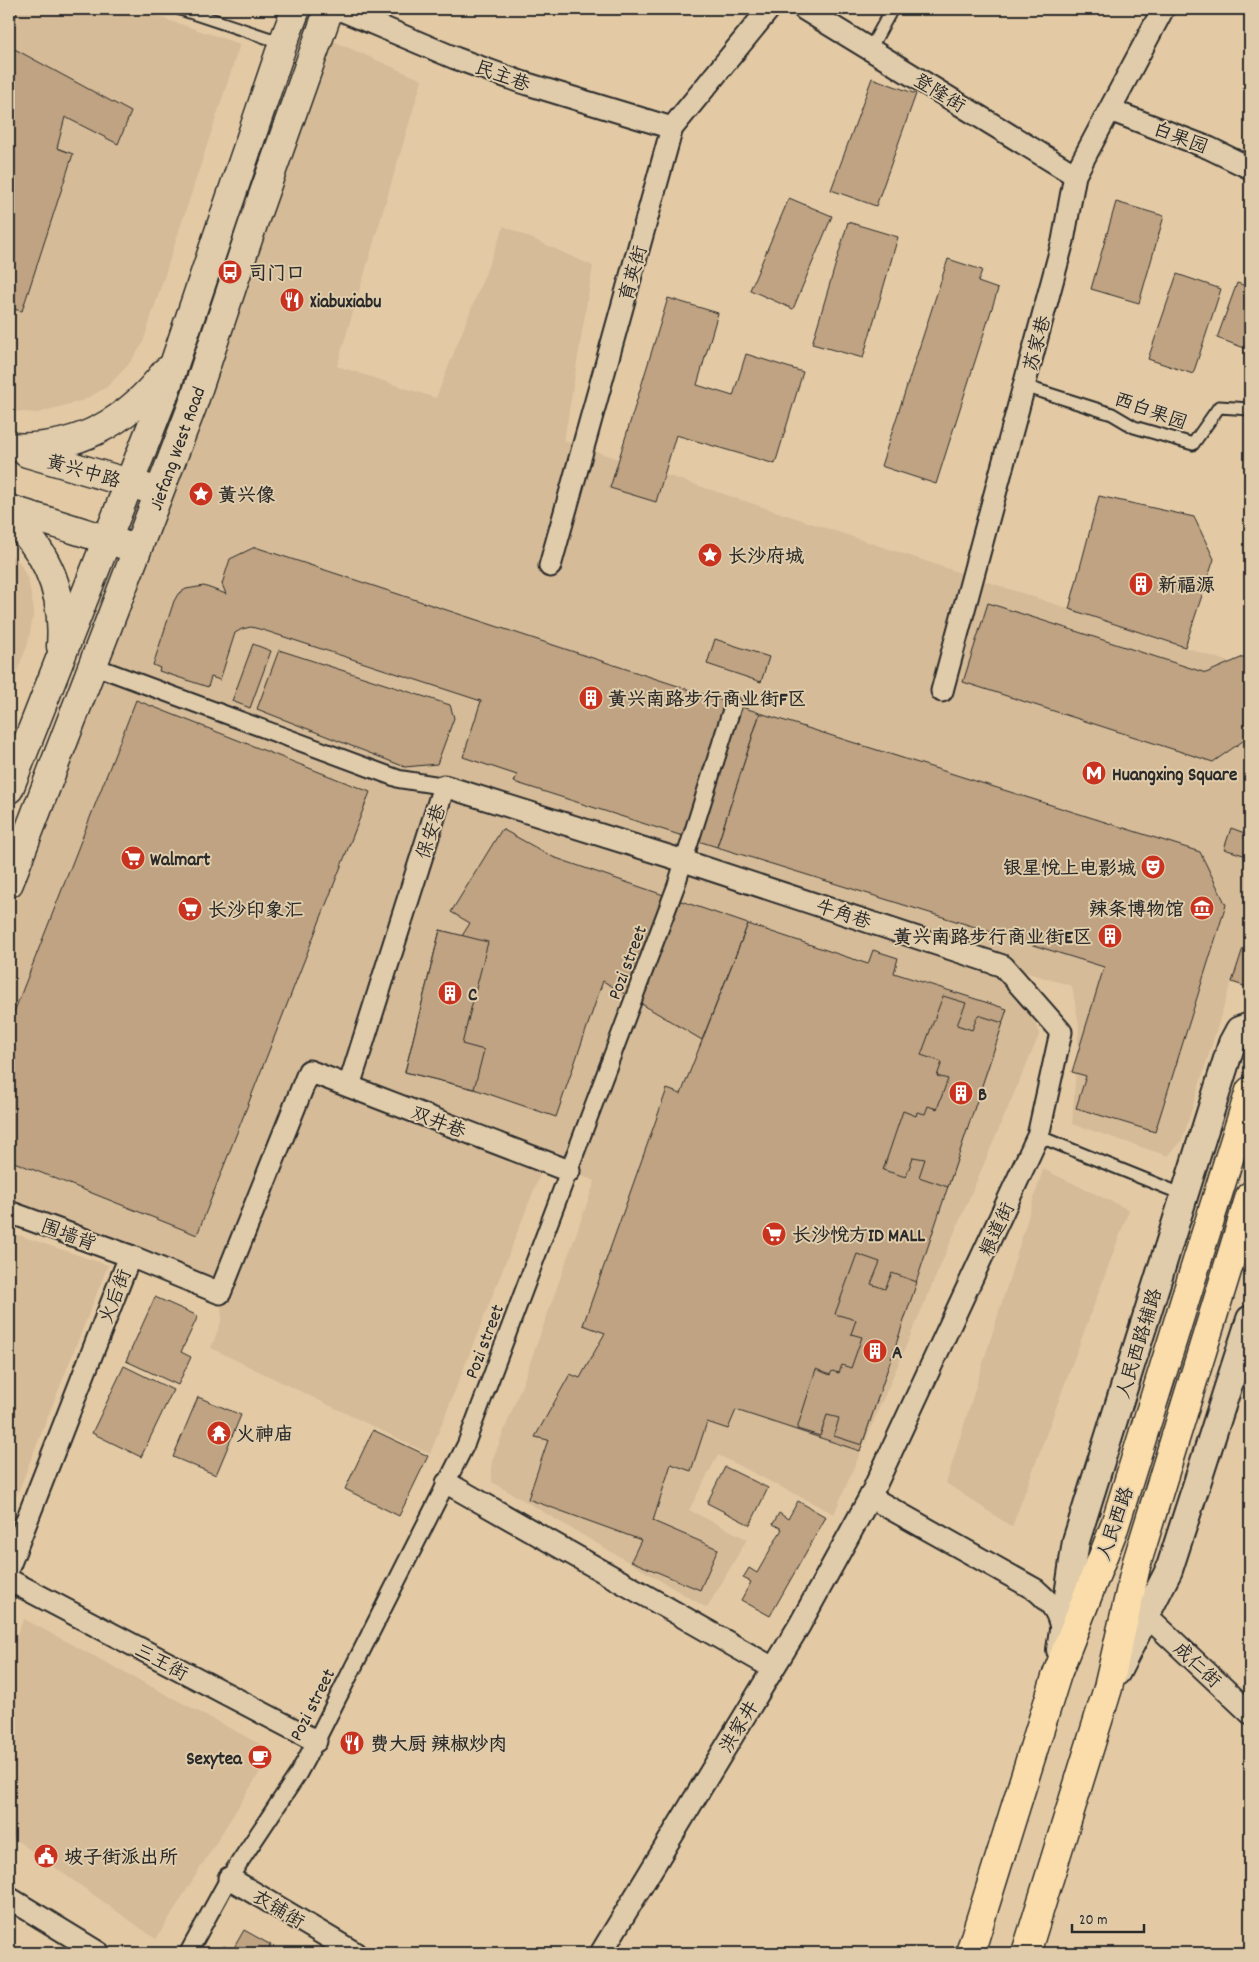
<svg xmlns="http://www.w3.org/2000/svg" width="1259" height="1962" viewBox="0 0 1259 1962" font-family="Dekko,'LXGW WenKai TC',sans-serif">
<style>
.built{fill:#d5bb98}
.building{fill:#bfa382;stroke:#2b2b2b}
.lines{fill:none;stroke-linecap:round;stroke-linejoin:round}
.service-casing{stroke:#2b2b2b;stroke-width:15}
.pedestrian-casing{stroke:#2b2b2b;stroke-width:20}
.minor-casing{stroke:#2b2b2b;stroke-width:25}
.tertiary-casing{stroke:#2b2b2b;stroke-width:30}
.secondary-casing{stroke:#2b2b2b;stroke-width:31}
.primary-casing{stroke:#2b2b2b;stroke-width:31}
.service{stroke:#e0ccaa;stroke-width:11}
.pedestrian{stroke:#e0ccaa;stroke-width:16}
.minor{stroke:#e0ccaa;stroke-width:21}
.tertiary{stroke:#e0ccaa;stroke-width:26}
.secondary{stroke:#e0ccaa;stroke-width:28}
.primary{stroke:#faddab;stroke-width:28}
.labels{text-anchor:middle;stroke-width:4;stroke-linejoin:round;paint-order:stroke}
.street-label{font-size:19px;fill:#2b2b2b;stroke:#e0ccaa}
.poi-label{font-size:19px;font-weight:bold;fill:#2b2b2b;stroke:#e0ccaa;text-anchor:start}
</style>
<rect width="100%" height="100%" fill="#e3caa5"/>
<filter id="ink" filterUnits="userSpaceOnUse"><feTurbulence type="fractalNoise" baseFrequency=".02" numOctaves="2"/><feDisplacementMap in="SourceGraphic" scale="10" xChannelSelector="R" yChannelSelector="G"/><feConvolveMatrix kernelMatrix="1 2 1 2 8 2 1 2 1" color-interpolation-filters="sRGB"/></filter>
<g filter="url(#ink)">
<g class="built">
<polygon points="9,9 135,9 240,44 142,345 128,365 107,387 84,400 38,413 9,411"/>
<polygon points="333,41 422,80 337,366 436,398 504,226 593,266 564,441 1250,669 1250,988 1231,983 1182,1141 1168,1156 1072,1124 1079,1026 1072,986 1004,966 1040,1033 834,1514 718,1455 689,1510 747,1539 707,1608 492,1482 492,1461 521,1388 595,1181 545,1162 430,1454 211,1348 222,1319 220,1293 9,1212 9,906 101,669 323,53"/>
<polygon points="9,553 20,563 28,580 34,610 28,644 9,691"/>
<polygon points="1043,1169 1129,1210 1012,1527 946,1483"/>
<polygon points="9,1232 108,1265 9,1515"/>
<polygon points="24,1619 273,1751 156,1939 9,1835 9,1650"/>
</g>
<g class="building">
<polygon points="9,9 18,9 9,39"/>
<polygon points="9,46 131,112 118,144 65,117 57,148 73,154 22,311 9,308"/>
<polygon points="872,78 916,94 876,206 831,190"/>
<polygon points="789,198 832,216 793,309 750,290"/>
<polygon points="1116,202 1164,216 1139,303 1091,289"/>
<polygon points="848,222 898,237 863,358 812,344"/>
<polygon points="948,259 982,270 978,282 998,289 936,484 881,466"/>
<polygon points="1177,274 1221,289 1193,374 1148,359"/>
<polygon points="1237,283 1250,287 1250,350 1217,338"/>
<polygon points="668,298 718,313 697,385 733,396 746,354 803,372 775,464 676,435 656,502 610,488"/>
<polygon points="1099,496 1194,517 1214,559 1185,647 1069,609"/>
<polygon points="255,547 760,713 717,847 514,782 517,775 463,757 481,701 263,630 251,627 242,629 235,633 220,680 211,677 208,687 159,671 160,668 153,665 174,601 178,594 186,589 204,586 226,594 222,584 230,559"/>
<polygon points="988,603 1206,673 1250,654 1250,736 1213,762 963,682"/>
<polygon points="715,639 769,657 761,682 707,664"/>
<polygon points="253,644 271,651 250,708 232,701"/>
<polygon points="279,650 450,705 454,718 437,764 405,767 257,709"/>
<polygon points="136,700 370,792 197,1235 9,1160 9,1025"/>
<polygon points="760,713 1200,852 1226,905 1155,1132 1076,1108 1086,1076 1072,1072 1104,967 717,847"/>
<polygon points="1231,828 1250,835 1250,857 1224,849"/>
<polygon points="502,829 553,857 748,924 702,1040 603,981 556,1117 474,1089 405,1072 440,930 462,936 470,923 451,912"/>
<polygon points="748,924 868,964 873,950 898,958 894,973 1007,1009 860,1451 736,1410 728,1429 707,1422 691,1471 671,1464 653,1521 718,1549 700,1590 631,1561 641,1540 528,1499 548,1440 535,1437 570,1374 580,1378 605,1333 583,1325 667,1089 681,1094"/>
<polygon points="440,930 488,942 462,1044 484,1050 474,1089 405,1072"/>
<polygon points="1243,948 1250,951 1250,988 1232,982"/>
<polygon points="943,996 966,1003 957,1025 972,1030 978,1015 1003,1023 948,1187 919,1177 925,1159 913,1157 906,1177 883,1170 903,1111 916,1116 917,1112 925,1114 928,1106 937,1109 948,1079 937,1076 942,1062 921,1055"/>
<polygon points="857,1254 880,1262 871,1284 885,1289 892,1273 917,1282 862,1445 834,1436 839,1418 827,1415 820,1436 797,1429 816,1369 830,1375 832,1371 839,1373 842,1365 851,1368 862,1337 851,1334 856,1320 835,1314"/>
<polygon points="155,1297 198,1316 181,1352 191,1357 178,1385 126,1361"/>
<polygon points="124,1366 173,1390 141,1457 92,1433"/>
<polygon points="198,1397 241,1415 216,1475 173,1457"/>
<polygon points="373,1430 428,1456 399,1516 345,1489"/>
<polygon points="725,1467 768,1488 750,1525 707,1503"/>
<polygon points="798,1501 826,1517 770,1616 741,1600 751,1582 743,1578 749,1568 757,1573 782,1529 773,1524 779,1513 788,1519"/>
<polygon points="244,1930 271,1945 267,1953 220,1953 224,1946 232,1951"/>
</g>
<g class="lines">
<defs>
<g id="service">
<polyline points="180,9 283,43"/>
<polyline points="870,49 892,9"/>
<polyline points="1024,386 1112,414 1134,427 1193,444 1219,407 1250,409"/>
<polyline points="1038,1136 1184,1195"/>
</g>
<g id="pedestrian">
<polyline points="94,666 399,779 444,786"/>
<polyline points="188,1953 229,1878 298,1774 316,1741 466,1444 676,886 733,705"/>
</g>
<g id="minor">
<polyline points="339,9 455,58 521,82 672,128"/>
<polyline points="804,9 1075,175"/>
<polyline points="1110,110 1209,148 1250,168"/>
<polyline points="550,566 672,128 769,9"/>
<polyline points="942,691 1063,241 1075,175 1163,9"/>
<polyline points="349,1086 444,786 684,861 1003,966 1061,1032 1038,1136 870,1497 799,1626 601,1953"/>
<polyline points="9,1212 130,1256"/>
<polyline points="447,1483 773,1668"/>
<path d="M870 1497 1036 1590C1053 1605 1058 1611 1062 1632"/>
<polyline points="9,1566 130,1256 220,1293 309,1071 569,1171"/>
<polyline points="9,1580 316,1741"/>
<polyline points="1146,1615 1250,1713"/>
<polyline points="229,1878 355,1953"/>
<polyline points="9,1898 99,1953"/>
</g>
<g id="tertiary">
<polyline points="1060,1650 1076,1541 1232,1043 1239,1030 1250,1026"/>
<polyline points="1117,1672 1169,1570 1250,1319"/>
</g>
<g id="secondary">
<path d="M9 447C74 451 127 423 166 371"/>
<polyline points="27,453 146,488"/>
<polyline points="9,509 124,545"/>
<path d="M9 517C48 551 65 594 61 646"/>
<polyline points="9,789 163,397 283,43 296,9"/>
<polyline points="9,883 192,407 254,221 329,9"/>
</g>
<g id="primary">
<polyline points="970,1953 1057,1674 1114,1528 1250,1091"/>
<polyline points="1026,1953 1108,1688 1137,1562 1250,1196"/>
</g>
</defs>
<use href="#service" class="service-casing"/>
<use href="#pedestrian" class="pedestrian-casing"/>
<use href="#minor" class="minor-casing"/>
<use href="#tertiary" class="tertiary-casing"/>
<use href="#secondary" class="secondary-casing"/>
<use href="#primary" class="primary-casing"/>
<use href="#service" class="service"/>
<use href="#pedestrian" class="pedestrian"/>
<use href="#minor" class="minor"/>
<use href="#tertiary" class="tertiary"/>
<use href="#secondary" class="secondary"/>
<use href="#primary" class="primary"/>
</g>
</g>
<defs>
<symbol id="bus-disc" viewBox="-11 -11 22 22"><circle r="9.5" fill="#c8321e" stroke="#e0ccaa"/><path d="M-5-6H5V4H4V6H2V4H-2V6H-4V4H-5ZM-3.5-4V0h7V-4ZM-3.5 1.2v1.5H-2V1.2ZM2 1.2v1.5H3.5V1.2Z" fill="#fff"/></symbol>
<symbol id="restaurant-disc" viewBox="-11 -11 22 22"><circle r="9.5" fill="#c8321e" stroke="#e0ccaa"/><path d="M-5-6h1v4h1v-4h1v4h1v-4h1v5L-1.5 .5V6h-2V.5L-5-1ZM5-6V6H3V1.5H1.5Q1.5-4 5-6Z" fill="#fff"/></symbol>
<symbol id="sight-disc" viewBox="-11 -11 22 22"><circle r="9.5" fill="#c8321e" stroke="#e0ccaa"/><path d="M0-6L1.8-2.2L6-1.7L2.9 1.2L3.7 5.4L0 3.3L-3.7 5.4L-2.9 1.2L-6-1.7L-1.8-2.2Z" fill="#fff"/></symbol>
<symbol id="building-disc" viewBox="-11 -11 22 22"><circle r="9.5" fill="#c8321e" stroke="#e0ccaa"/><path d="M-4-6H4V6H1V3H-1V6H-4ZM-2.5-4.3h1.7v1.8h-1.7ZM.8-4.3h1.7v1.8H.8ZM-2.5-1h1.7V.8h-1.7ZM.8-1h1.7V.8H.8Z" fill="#fff"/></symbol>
<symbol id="metro-disc" viewBox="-11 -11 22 22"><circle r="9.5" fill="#c8321e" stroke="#e0ccaa"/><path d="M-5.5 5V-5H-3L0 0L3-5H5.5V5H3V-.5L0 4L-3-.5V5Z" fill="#fff"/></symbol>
<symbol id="supermarket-disc" viewBox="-11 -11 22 22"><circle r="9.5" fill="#c8321e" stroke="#e0ccaa"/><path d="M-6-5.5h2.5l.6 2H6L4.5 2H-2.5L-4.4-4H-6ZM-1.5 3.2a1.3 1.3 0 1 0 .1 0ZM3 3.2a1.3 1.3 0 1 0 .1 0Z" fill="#fff"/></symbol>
<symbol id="theatre-disc" viewBox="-11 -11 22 22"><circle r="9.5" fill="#c8321e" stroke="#e0ccaa"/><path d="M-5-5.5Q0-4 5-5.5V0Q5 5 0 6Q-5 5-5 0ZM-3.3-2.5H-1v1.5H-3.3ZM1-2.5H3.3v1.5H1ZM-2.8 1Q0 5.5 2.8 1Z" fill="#fff"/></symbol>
<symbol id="museum-disc" viewBox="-11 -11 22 22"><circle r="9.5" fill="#c8321e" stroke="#e0ccaa"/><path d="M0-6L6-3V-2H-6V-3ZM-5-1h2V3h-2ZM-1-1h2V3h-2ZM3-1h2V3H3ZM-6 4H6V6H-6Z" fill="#fff"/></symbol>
<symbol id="temple-disc" viewBox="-11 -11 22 22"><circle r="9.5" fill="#c8321e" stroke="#e0ccaa"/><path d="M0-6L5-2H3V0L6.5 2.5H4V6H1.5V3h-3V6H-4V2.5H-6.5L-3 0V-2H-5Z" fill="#fff"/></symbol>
<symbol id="cafe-disc" viewBox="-11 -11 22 22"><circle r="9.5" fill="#c8321e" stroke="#e0ccaa"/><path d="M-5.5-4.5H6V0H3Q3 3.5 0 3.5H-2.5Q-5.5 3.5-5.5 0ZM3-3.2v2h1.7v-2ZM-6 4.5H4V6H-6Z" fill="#fff"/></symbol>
<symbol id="civic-disc" viewBox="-11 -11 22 22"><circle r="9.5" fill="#c8321e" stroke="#e0ccaa"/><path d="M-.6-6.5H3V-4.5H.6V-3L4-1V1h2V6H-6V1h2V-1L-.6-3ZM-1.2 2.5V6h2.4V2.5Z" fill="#fff"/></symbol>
</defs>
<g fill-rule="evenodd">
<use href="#bus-disc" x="216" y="258" width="28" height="28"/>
<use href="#restaurant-disc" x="278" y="286" width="28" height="28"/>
<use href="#sight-disc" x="187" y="480" width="28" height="28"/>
<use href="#sight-disc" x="696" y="541" width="28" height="28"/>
<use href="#building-disc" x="1127" y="570" width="28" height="28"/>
<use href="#building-disc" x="577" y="684" width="28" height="28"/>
<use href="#metro-disc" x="1080" y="759" width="28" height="28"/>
<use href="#supermarket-disc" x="119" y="844" width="28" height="28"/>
<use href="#theatre-disc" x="1139" y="853" width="28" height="28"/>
<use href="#museum-disc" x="1188" y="894" width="28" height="28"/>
<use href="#supermarket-disc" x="176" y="895" width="28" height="28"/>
<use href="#building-disc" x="1096" y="922" width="28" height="28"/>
<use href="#building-disc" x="436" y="979" width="28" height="28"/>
<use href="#building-disc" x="947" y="1079" width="28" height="28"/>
<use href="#supermarket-disc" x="760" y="1220" width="28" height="28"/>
<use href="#building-disc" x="861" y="1337" width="28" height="28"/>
<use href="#temple-disc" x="205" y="1419" width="28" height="28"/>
<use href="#restaurant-disc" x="338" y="1729" width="28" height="28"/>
<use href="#cafe-disc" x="246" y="1743" width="28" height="28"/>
<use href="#civic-disc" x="32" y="1842" width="28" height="28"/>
</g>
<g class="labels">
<g class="street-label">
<text transform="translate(503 75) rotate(20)" y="7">民主巷</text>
<text transform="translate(940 92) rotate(31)" y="7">登隆街</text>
<text transform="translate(1181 137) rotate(21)" y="7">白果园</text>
<text transform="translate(632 273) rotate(-74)" y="7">育英街</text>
<text transform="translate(1036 343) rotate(-75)" y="7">苏家巷</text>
<text transform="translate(1151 410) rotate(20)" y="7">西白果园</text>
<text transform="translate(176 448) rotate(-70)" y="7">Jiefang West Road</text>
<text transform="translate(84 470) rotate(16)" y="7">黄兴中路</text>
<text transform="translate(430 831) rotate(-72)" y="7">保安巷</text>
<text transform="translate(844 913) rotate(18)" y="7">牛角巷</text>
<text transform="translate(626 962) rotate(-69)" y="7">Pozi street</text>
<text transform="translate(439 1121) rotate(21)" y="7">双井巷</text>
<text transform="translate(996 1229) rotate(-65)" y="7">粮道街</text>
<text transform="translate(69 1234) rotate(20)" y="7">围墙背</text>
<text transform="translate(114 1296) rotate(-69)" y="7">火后街</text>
<text transform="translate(483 1341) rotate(-69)" y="7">Pozi street</text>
<text transform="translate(1138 1343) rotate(-73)" y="7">人民西路辅路</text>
<text transform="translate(1114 1523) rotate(-71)" y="7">人民西路</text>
<text transform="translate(162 1661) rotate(28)" y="7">三王街</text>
<text transform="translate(1198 1664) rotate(43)" y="7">成仁街</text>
<text transform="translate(311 1704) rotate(-63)" y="7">Pozi street</text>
<text transform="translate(738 1726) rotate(-59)" y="7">洪家井</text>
<text transform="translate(279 1908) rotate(31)" y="7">衣铺街</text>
</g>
<g class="poi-label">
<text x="248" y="279">司门口</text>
<text x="310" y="307">Xiabuxiabu</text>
<text x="218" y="501">黄兴像</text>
<text x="728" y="562">长沙府城</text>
<text x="1158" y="591">新福源</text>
<text x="608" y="705">黄兴南路步行商业街F区</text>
<text x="1112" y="780">Huangxing Square</text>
<text x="150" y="865">Walmart</text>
<text x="1136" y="874" text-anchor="end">银星悦上电影城</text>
<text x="1184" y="915" text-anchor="end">辣条博物馆</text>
<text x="208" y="916">长沙印象汇</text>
<text x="1092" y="943" text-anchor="end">黄兴南路步行商业街E区</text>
<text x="468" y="1000">C</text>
<text x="978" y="1100">B</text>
<text x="792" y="1241">长沙悦方ID MALL</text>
<text x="892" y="1358">A</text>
<text x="236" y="1440">火神庙</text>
<text x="370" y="1750">费大厨 辣椒炒肉</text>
<text x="242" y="1764" text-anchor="end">Sexytea</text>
<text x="64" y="1863">坡子街派出所</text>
</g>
</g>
<rect width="1259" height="1962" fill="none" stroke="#e0ccaa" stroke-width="30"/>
<rect x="15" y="15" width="1229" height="1932" fill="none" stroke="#2b2b2b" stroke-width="2" filter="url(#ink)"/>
<path d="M1072 1924v8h72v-8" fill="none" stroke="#2b2b2b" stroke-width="2.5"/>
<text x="1079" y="1924" font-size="15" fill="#2b2b2b" stroke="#e0ccaa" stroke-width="4" paint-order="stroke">20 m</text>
</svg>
